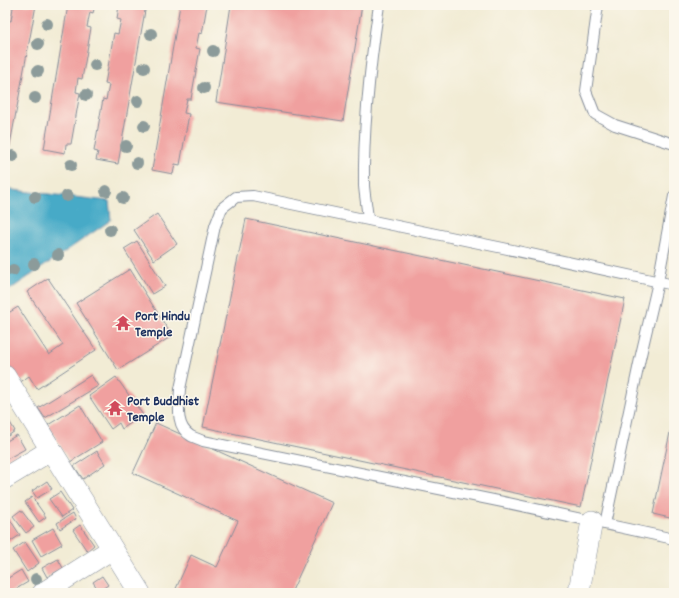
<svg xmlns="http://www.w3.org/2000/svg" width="679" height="598" viewBox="0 0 679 598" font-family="Dekko,sans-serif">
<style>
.water{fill:#47aac7;stroke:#316c92}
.building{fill:#f0a09f}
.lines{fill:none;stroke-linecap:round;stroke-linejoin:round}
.lane-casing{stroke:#868e9a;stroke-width:12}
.street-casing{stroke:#868e9a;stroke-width:22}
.lane{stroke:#fff;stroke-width:10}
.street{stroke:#fff;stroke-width:21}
.tree{fill:#8c9b9a}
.labels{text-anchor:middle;stroke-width:3;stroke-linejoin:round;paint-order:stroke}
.poi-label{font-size:14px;font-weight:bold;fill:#1b2f5e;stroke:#fbf7ec;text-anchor:start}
</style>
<rect width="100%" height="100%" fill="#fbf7ec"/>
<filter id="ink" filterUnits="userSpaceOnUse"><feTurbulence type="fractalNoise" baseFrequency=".025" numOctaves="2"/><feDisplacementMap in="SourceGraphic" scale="8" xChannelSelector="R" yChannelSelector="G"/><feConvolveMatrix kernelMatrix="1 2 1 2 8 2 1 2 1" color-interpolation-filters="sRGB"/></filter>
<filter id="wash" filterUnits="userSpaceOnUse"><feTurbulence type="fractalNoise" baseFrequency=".012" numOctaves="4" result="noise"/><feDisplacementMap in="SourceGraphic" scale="16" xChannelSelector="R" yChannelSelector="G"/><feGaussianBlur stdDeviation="0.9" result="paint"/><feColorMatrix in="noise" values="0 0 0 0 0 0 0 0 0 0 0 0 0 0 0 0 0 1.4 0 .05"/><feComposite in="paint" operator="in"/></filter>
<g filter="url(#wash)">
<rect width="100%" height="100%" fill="#f2ecd5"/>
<polygon class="water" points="5,189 109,201 111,220 5,293"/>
<g id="blocks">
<g class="building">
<polygon points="9,5 36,5 9,150 5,150 5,27 6,20 11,21 13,7 9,6"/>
<polygon points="68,5 95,5 93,13 90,12 87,27 91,28 82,79 78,78 76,92 80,93 71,144 66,144 65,153 44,149"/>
<polygon points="119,5 146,5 118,164 96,160 98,152 94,151 103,99 106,100 109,85 105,84 114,33 118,34 121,20 117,19"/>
<polygon points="180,5 207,5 202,34 199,33 196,48 200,49 191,99 187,99 184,113 189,114 180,165 175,164 173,174 152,170"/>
<polygon points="231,5 362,5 343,121 216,102"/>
<polygon points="157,214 177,244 154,260 134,230"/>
<polygon points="246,219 625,299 581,507 203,427"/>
<polygon points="137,241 165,286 152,294 124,249"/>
<polygon points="130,269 172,336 118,370 76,303"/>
<polygon points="48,278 96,350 37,389 29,376 19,383 5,361 5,315 18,307 49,355 63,345 27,292"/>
<polygon points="91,375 98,386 45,418 38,408"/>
<polygon points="116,377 143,415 122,429 119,423 111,429 89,396"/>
<polygon points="80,405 102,442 70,462 48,425"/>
<polygon points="673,418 674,418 674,519 653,514"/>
<polygon points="8,419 15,431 5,438 5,421"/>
<polygon points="156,423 332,503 291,593 174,593 191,555 217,567 238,521 133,473"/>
<polygon points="17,435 25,449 5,460 5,442"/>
<polygon points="97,451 105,464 83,479 74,466"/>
<polygon points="47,481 52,489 37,498 32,491"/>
<polygon points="60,492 72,510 62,517 49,499"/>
<polygon points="32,497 46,517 39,522 25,502"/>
<polygon points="21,510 34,527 26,533 13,516"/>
<polygon points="73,513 76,519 60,529 57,523"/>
<polygon points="9,518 20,535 8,543 5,537 5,521"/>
<polygon points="80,525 94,545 87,551 73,530"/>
<polygon points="53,528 62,544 41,556 32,540"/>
<polygon points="25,542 39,563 27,572 13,550"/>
<polygon points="58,559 63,568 47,577 42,568"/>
<polygon points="21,570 28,582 9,593 5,593 5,580"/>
<polygon points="102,576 108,585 99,591 93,582"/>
</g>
</g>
</g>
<g filter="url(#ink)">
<use href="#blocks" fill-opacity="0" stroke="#868e9a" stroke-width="1"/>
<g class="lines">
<defs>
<g id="lane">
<polyline points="598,5 586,91 595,114 615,125 674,144"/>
<path d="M368 219C367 208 365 197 364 186 363 125 370 65 379 5"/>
<path d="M674 285 503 248 253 196 236 197 222 208 215 226 180 389C179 405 175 427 191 436 195 438 199 439 203 441L503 502 674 539"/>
<polyline points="605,524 640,359 658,282 674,196"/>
</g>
<g id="street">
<polyline points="5,376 140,593"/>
<polyline points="5,478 51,450"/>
<polyline points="579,591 592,521"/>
<polyline points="43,593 112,549"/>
</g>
</defs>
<use href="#lane" class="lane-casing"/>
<use href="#street" class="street-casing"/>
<use href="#lane" class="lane"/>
<use href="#street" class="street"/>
</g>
<g class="tree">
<circle cx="47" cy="24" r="6"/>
<circle cx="151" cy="34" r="6"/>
<circle cx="38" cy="44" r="6"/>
<circle cx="213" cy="51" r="6"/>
<circle cx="95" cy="65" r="6"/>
<circle cx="144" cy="68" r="6"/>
<circle cx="38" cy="71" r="6"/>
<circle cx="204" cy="88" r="6"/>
<circle cx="86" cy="95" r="6"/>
<circle cx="35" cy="98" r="6"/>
<circle cx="138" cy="101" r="6"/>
<circle cx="144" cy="126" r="6"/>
<circle cx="126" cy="146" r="6"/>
<circle cx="13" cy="156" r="6"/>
<circle cx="137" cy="163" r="6"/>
<circle cx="71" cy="165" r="6"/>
<circle cx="106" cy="191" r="6"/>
<circle cx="67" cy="196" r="6"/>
<circle cx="35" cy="197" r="6"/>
<circle cx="123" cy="198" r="6"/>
<circle cx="110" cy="230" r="6"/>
<circle cx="58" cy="255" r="6"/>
<circle cx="34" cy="264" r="6"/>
<circle cx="13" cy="270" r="6"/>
<circle cx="36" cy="579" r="6"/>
</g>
</g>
<defs>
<symbol id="temple-bare" viewBox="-9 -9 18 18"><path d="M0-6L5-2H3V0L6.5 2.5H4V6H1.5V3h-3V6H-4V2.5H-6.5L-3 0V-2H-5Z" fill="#d1495b" stroke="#fbf7ec" stroke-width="2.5" paint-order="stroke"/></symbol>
</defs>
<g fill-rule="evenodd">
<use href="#temple-bare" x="112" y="312" width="22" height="22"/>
<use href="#temple-bare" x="104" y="397" width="22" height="22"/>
</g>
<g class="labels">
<g class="poi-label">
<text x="135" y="320">Port Hindu<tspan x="135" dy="16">Temple</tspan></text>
<text x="127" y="405">Port Buddhist<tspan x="127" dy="16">Temple</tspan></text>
</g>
</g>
<rect width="679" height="598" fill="none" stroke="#fbf7ec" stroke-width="20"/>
</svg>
